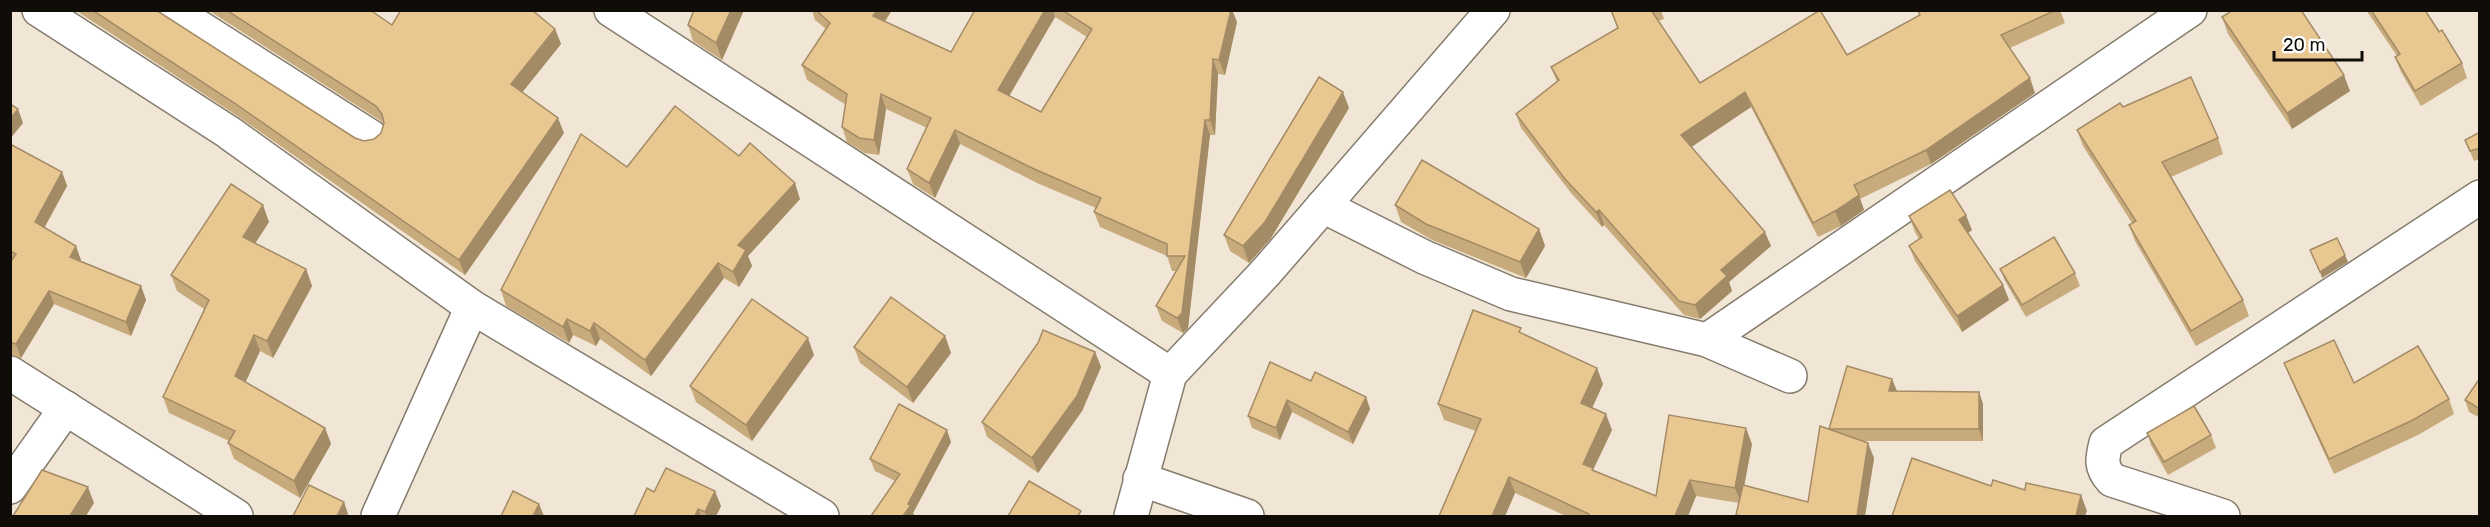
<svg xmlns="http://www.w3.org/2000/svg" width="2490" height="527" viewBox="0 0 2490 527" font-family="Rubik,sans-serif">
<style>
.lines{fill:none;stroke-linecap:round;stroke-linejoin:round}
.minor-casing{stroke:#857c6d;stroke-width:36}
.minor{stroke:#fff;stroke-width:33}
.wall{fill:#c8ab7d;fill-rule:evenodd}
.shaded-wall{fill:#a38b66}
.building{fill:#e9c791;stroke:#a38b66;stroke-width:1.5}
</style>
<rect width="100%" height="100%" fill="#f1e6d6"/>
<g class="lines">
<defs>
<g id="minor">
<polyline points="39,10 228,132 472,307 822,516"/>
<polyline points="172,10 371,137"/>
<polyline points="611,10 1170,374"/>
<polyline points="1323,206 1424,257 1511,294 1707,340 1790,376"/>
<polyline points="1707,340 2190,10"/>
<polyline points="10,373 236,516"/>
<polyline points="1140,479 1247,516"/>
<polyline points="10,487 66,408"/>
<polyline points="378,516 472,307"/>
<polyline points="1131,516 1170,374 1266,272 1493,10"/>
<path d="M2223 516 2112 480C2100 467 2102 459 2106 443L2480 197"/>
</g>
</defs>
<use href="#minor" class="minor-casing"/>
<use href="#minor" class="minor"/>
</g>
<g class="wall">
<polygon points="75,10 156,10 355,138 364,141 374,139 381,133 384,124 381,121 208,10 370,10 392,25 555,29 561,44 522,92 564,133 465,275 239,117"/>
<polygon points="694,10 744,10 722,60 693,41 688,25"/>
<path d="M812 10H892L885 22 951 52 975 10H1232L1237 22 1225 75 1218 74 1215 135H1210L1188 328 1183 333 1162 321 1156 306 1177 271H1172L1167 256 1100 227 1094 212 1096 208 1037 183 960 144 935 198 913 184 907 169 927 128 886 109 879 155 865 153 847 142 842 127 846 105 807 80 802 65 826 29 815 20ZM1055 17 1087 37 1041 112 1009 96Z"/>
<polygon points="1610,10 1661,10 1664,19 1658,21 1700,83 1847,55 1919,16 1918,11 1919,10 2060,10 2065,23 2010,48 2035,93 1931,164 1860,199 1864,210 1841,226 1818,237 1751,107 1691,147 1771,246 1729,282 1732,291 1700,319 1684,315 1604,225 1602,227 1571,193 1521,128 1516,114 1557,82 1551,67 1618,28"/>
<polygon points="2366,10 2425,10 2462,63 2467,78 2421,106 2401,72 2395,57 2397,56"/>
<polygon points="2222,17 2350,91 2292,129 2228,34"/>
<polygon points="2123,107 2218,138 2223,154 2171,177 2243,300 2249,316 2196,346 2135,241 2129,225 2132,223 2083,146 2077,130"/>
<polygon points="1349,108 1271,238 1249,263 1230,251 1224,235"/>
<polygon points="2480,132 2480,159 2474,161 2465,140"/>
<polygon points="10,144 62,172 67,186 45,227 81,260 80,261 141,286 146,300 131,336 54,304 21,358 10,355"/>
<polygon points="739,156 800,199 748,256 752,266 739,287 724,278 651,376 600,339 596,346 573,335 569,343 506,306 501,290 627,167"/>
<polygon points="1395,205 1539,229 1545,246 1526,278 1432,240 1401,222"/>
<polygon points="1909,216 1972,230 1968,233 2003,285 2009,300 1962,332 1915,261 1909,246 1919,239 1915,232"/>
<polygon points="269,222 255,243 306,269 312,286 273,358 260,351 245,382 325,428 331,444 300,498 234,459 228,443 229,441 169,413 163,397 204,309 177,291 171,275"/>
<polygon points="2000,269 2075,273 2080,286 2026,317 2005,281"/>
<polygon points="1523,334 1603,384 1592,408 1612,430 1593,470 1594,471 1656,496 1752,444 1744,485 1808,502 1829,429 1896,391 1979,392 1983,404 1983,441 1864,441 1874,458 1865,516 1736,516 1736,515 1739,503 1696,496 1688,516 1566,516 1515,493 1505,516 1439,516 1476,431 1444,420 1438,404"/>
<polygon points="945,336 951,353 913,403 860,363 854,347"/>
<polygon points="1095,352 1101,367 1082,411 1038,473 987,437 982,422"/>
<polygon points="814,355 752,441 696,402 690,386"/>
<polygon points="2284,363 2354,383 2449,399 2454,414 2418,435 2334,474 2290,378"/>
<polygon points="2480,378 2480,418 2469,412 2465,400"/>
<polygon points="1311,381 1366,397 1370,409 1353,444 1292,412 1280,440 1252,428 1248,416"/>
<polygon points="2147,433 2211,435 2216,448 2168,475 2151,445"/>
<polygon points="951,442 913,513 915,516 871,516 895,481 875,471 870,459"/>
<polygon points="721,506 716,516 634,516"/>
</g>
<g class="shaded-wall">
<polygon points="731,10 744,10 722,60 716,43"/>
<polygon points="877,10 892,10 878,31 873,16"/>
<polygon points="1045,10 1053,10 1055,17 1004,105 998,90"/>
<polygon points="1231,10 1232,10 1237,22 1225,75 1219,60"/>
<polygon points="555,29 561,44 517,99 511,84"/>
<polygon points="1213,59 1218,74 1215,135 1210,120"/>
<polygon points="2344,75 2350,91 2292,129 2287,113"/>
<polygon points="2030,78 2035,93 1931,164 1926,150"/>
<polygon points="1343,92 1349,108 1271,238 1249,263 1243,246"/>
<polygon points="1745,92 1751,107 1687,150 1681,135"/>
<polygon points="881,94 886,109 879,155 874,140"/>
<polygon points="18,109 23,123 10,139 10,119"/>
<polygon points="558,118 564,133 465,275 459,260"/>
<polygon points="1205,120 1210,135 1188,328 1183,333 1177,318"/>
<polygon points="955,130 960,144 935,198 929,183"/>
<polygon points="62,172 67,186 40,235 35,222"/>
<polygon points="795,183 800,199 748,256 752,266 739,287 733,272 738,245"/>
<polygon points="1859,195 1864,210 1841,226 1835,211"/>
<polygon points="263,205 269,222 249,253 243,237"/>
<polygon points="1599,210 1604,225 1602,227 1596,212"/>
<polygon points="1966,215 1972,230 1965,235 1959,220"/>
<polygon points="1539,229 1545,246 1526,278 1520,262"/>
<polygon points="1765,232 1771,246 1729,282 1732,291 1700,319 1695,305 1721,270"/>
<polygon points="76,246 81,260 75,271 70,257"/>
<polygon points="2345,255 2348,262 2322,278 2320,272"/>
<polygon points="718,263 724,278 651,376 645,360"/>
<polygon points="306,269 312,286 273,358 267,341"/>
<polygon points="2003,285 2009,300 1962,332 1957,316"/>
<polygon points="141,286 146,300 131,336 126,322"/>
<polygon points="49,291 54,304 21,358 16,344"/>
<polygon points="567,319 573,335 569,343 563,327"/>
<polygon points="594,323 600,339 596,346 590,331"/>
<polygon points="254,335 260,351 241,392 235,376"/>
<polygon points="945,336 951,353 913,403 907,387"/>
<polygon points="808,338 814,355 752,441 746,425"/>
<polygon points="1095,352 1101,367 1082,411 1038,473 1032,458"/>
<polygon points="1597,368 1603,384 1587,419 1581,403"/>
<polygon points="1892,379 1897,391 1889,391"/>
<polygon points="1979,392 1983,404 1983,441 1979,429"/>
<polygon points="1366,397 1370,409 1353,444 1348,432"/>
<polygon points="1287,400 1292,412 1280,440 1276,428"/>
<polygon points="1606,414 1612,430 1593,470 1599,484 1583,464"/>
<polygon points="325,428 331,444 300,498 294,481"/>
<polygon points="1746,428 1752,444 1741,503 1735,488"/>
<polygon points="947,430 951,442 913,513 915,516 903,516 908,504"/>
<polygon points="1868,443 1874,458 1865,516 1857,516"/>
<polygon points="1509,477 1515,493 1505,516 1492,516"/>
<polygon points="1690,480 1696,496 1688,516 1675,516"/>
<polygon points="88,487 94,503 86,516 70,516"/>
<polygon points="715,491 721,506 716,516 706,516 705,512"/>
<polygon points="2081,495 2087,511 2085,516 2076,516"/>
<polygon points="344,502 348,514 347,516 337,516"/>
<polygon points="539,504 544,516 533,516"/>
<polygon points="698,509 701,516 695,516"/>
</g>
<g class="building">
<polygon points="92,10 156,10 355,138 364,141 374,139 381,133 384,123 382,114 376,106 226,10 370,10 392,25 401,10 532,10 555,29 511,84 558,118 459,260 233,102"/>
<polygon points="694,10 731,10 716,43 688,25"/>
<polygon points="816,10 877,10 873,16 951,52 975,10 1045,10 998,90 1041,112 1092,29 1062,10 1231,10 1219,60 1213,59 1210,120 1205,120 1182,313 1177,318 1156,306 1185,256 1167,256 1167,244 1094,212 1101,198 1032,168 955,130 929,183 907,169 931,118 881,94 874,140 859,138 842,127 847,94 802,65 830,23"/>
<polygon points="1611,10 1651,10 1700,83 1820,10 1847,55 1920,15 1918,11 1919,10 2056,10 2001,35 2030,78 1926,150 1854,185 1859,195 1835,211 1813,223 1745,92 1681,135 1765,232 1721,270 1727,276 1695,305 1679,301 1599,210 1596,212 1565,179 1516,114 1559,80 1551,67 1618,28"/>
<polygon points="2233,10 2301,10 2344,75 2287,113 2222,17"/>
<polygon points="2371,10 2425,10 2439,32 2442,30 2462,63 2415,91 2395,57 2400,54"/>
<polygon points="1319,77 1343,92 1265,222 1243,246 1224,235"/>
<polygon points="2191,77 2218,138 2162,162 2243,300 2191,331 2129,225 2136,221 2077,130 2120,103 2123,107"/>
<polygon points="10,104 18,109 10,119"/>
<polygon points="675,106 739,156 750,143 795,183 738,245 746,250 733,272 718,263 645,360 594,323 590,331 567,319 563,327 501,290 581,134 627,167"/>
<polygon points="2480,132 2480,148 2470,151 2465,140"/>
<polygon points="10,144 62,172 35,222 76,246 70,257 141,286 126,322 49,291 16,344 10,342 10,263 16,254 10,251"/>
<polygon points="1422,160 1539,229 1520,262 1426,224 1395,205"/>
<polygon points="231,184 263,205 243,237 306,269 267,341 254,335 235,376 325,428 294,481 228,443 235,431 163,397 209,300 171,275"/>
<polygon points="1950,190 1966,215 1959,220 2003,285 1957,316 1909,246 1922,237 1909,216"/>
<polygon points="2054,237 2075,273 2022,305 2000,269"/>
<polygon points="2337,238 2345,255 2320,272 2310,250"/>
<polygon points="891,297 945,336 907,387 854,347"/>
<polygon points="752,299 808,338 746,425 690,386"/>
<polygon points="1473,310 1521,328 1519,332 1597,368 1581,403 1606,414 1583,464 1593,468 1592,470 1656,496 1669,415 1746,428 1735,488 1690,480 1675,516 1588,516 1589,514 1509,477 1492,516 1439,516 1481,419 1438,404"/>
<polygon points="1043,330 1095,352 1077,396 1032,458 982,422 1038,343"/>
<polygon points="2334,340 2354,383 2418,346 2449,399 2413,420 2329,459 2284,363"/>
<polygon points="1270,362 1311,381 1315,372 1366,397 1348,432 1287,400 1276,428 1248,416"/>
<polygon points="1847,366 1892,379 1889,391 1979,392 1979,429 1829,429"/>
<polygon points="2480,378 2480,409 2465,400"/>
<polygon points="899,404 947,430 908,504 911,505 903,516 871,516 900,474 870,459"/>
<polygon points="2194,406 2211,435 2164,462 2147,433"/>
<polygon points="1820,426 1868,443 1857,516 1742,516 1736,515 1743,485 1808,502"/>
<polygon points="1912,458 1991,486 1993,480 2025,490 2026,483 2081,495 2076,516 1892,516"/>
<polygon points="666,468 715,491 705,512 698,509 695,516 634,516 647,488 654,492"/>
<polygon points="42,470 88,487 70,516 13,516"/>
<polygon points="1029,481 1081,511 1078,516 1008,516"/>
<polygon points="309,485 344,502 337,516 293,516"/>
<polygon points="513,491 539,504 533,516 501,516"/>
</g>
<rect width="2490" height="527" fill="none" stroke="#100c07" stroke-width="24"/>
<path d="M2274 51v9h88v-9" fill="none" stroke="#100c07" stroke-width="3"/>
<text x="2283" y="51" font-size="18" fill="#100c07" stroke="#ffffff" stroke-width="4.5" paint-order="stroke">20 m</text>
</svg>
